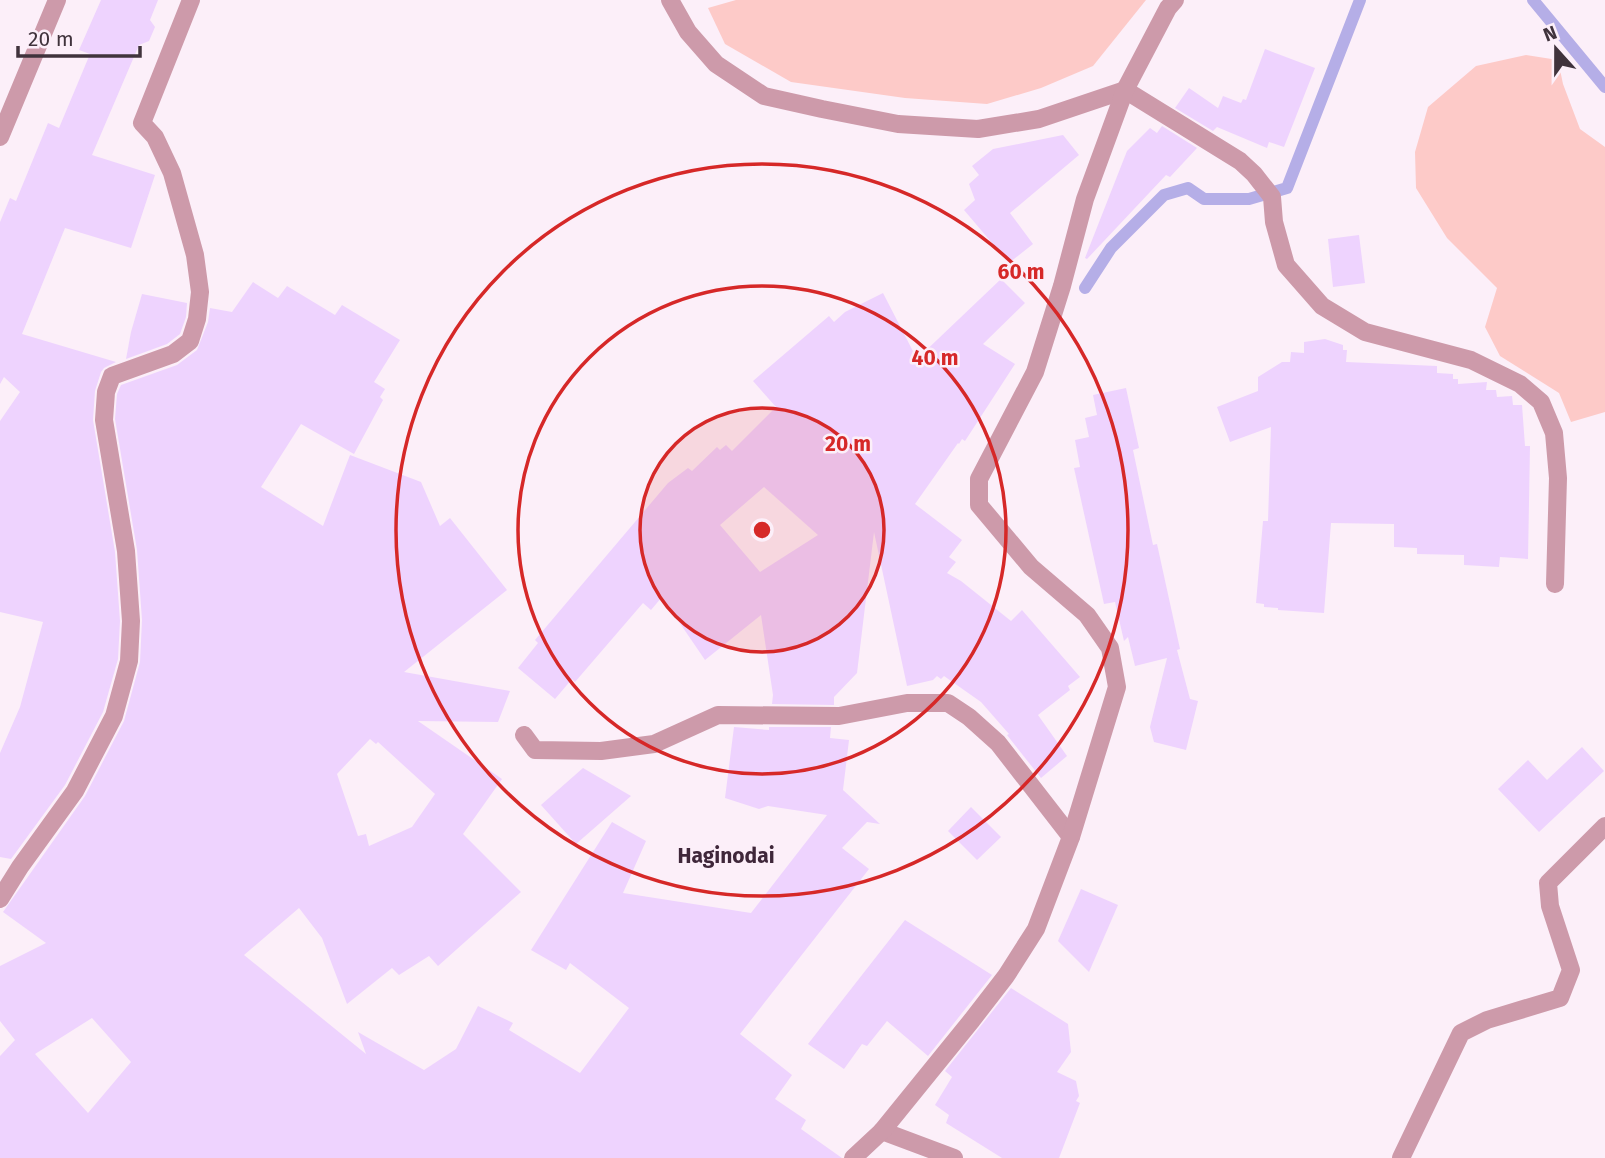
<svg xmlns="http://www.w3.org/2000/svg" width="1605" height="1158" viewBox="0 0 1605 1158" font-family="'Fira Sans',sans-serif">
<style>
.green{fill:#fdcac8}
.lines{fill:none;stroke-linecap:round;stroke-linejoin:round}
.stream{stroke:#b5aee7;stroke-width:12}
.building{fill:#eed3fe;fill-rule:evenodd}
.minor{stroke:#cd9aaa;stroke-width:18}
.ring{fill:none;stroke:#d62828;stroke-width:3.5}
.labels{text-anchor:middle;stroke-width:5;stroke-linejoin:round;paint-order:stroke}
.neighbourhood-label{font-size:21px;font-weight:bold;fill:#3f273a;stroke:#fceff9}
.centre{fill:#d62828;stroke:#fceff9;stroke-width:3.5}
.ring-label{font-size:21px;text-anchor:middle;font-weight:bold;fill:#d62828;stroke:#fceff9;stroke-width:5;stroke-linejoin:round;paint-order:stroke}
</style>
<rect width="100%" height="100%" fill="#fceff9"/>
<g class="green">
<polygon points="736,0 1146,0 1093,66 1041,88 987,104 905,98 791,82 725,44 708,8"/>
<polygon points="1526,55 1558,60 1563,84 1580,129 1605,147 1605,412 1571,422 1559,393 1500,356 1485,327 1497,288 1447,238 1416,188 1415,152 1428,107 1476,66"/>
</g>
<g class="lines">
<g class="stream">
<polyline points="1533,0 1605,87"/>
<polyline points="1085,288 1111,248 1164,195 1188,188 1204,199 1249,199 1287,188 1360,0"/>
</g>
</g>
<g class="building">
<polygon points="101,0 158,0 150,20 155,27 149,41 139,45 92,155 155,175 131,248 65,228 22,334 116,362 104,368 101,372 95,391 93,420 115,552 120,621 118,659 103,712 65,785 11,859 0,857 0,753 20,707 43,622 0,612 0,421 20,392 4,377 0,384 0,222 10,198 16,201 48,123 59,128 90,54 79,50"/>
<polygon points="1265,49 1315,68 1284,147 1269,142 1267,148 1217,127 1213,131 1175,108 1189,88 1218,108 1223,96 1241,103 1243,99 1246,100"/>
<polygon points="1162,126 1197,148 1170,177 1166,175 1087,259 1085,258 1127,151 1150,128 1157,133"/>
<polygon points="1063,135 1079,155 1010,213 1033,244 1009,263 964,210 975,200 969,184 979,175 972,166 993,149"/>
<polygon points="1359,235 1365,283 1333,287 1328,239"/>
<path d="M1001 279 1025 303 983 344 1015 364 965 441 962 439 959 444 958 443 915 504 962 540 949 557 956 562 947 573 961 581 1011 621 1022 610 1080 677 1068 686 1070 690 1038 715 1067 756 1041 778 1007 735 1009 734 981 702 944 676 941 679 937 676 933 680 907 686 874 532 857 673 834 697V705L772 704 773 695 761 615 705 660 662 597 651 610 643 603 575 682 572 679 555 699 518 668 538 643 535 640 668 483 688 468 692 471 717 447 720 450 726 445 732 451 776 407 753 381 829 316 834 322 845 312 883 293 917 359ZM764 487 818 535 760 572 720 525Z"/>
<path d="M253 282 278 298 287 286 335 315 342 305 400 340 374 382 385 389 380 397 383 400 354 454 301 424 261 487 323 526 350 455 421 482 440 526 450 518 507 590 404 672 510 691 498 722 418 721 502 779 463 834 521 892 438 966 429 956 399 975 392 968 347 1004 322 938 299 908 244 955 366 1054 358 1032 424 1070 456 1049 478 1006 513 1023 509 1030 580 1073 629 1008 570 963 566 970 531 950 612 822 646 841 623 893 751 913 827 815 768 806 759 809 725 798 734 727 769 730V727H831L830 738 849 740 843 790 880 824 867 822 842 848 869 869 740 1034 792 1075 775 1099 806 1120 801 1129 842 1158H0V1056L15 1040 0 1021V966L46 943 3 912 85 796 124 721 140 662 142 620 137 550 115 419 117 394 121 385 177 365 197 350 208 322 210 308 232 312ZM370 739 376 744 378 742 435 794 412 827 369 846 366 834 358 836 337 774ZM92 1018 131 1062 88 1113 35 1054Z"/>
<polygon points="142,294 187,303 186,317 180,334 167,344 126,359 131,332"/>
<polygon points="1325,339 1343,345 1343,350 1347,350 1346,362 1437,366 1437,373 1453,374 1453,379 1458,379 1458,384 1487,382 1486,390 1496,390 1497,397 1512,396 1513,405 1522,405 1525,446 1530,446 1528,559 1500,557 1499,567 1464,565 1464,555 1417,554 1417,548 1394,547 1394,524 1331,523 1324,613 1278,610 1278,608 1264,607 1264,604 1256,603 1263,521 1268,521 1271,427 1230,442 1217,407 1258,391 1258,377 1282,362 1290,362 1291,352 1304,353 1304,342"/>
<polygon points="1126,388 1139,448 1133,450 1153,545 1157,544 1180,649 1177,650 1190,699 1198,701 1186,750 1154,742 1150,727 1167,658 1135,666 1128,637 1124,641 1115,602 1104,604 1074,468 1080,467 1075,440 1089,437 1085,418 1097,415 1093,395"/>
<polygon points="1582,747 1604,771 1539,832 1498,789 1528,760 1547,780"/>
<polygon points="583,768 631,796 576,844 541,805"/>
<polygon points="971,807 1001,837 977,860 948,831"/>
<polygon points="1081,889 1118,905 1089,972 1058,941"/>
<polygon points="905,920 992,975 928,1056 887,1021 867,1046 862,1044 844,1069 808,1044"/>
<polygon points="1011,988 1068,1024 1071,1052 1057,1072 1076,1081 1079,1096 1076,1101 1080,1103 1059,1158 1002,1158 946,1123 949,1115 935,1105 952,1077 945,1071"/>
</g>
<g class="lines">
<g class="minor">
<polyline points="670,0 688,32 716,64 764,96 822,109 898,124 978,129 1039,119 1125,90 1240,161 1254,174 1272,197 1274,222 1286,265 1322,306 1365,332 1471,360 1520,384 1541,402 1554,433 1558,478 1555,584"/>
<polyline points="0,137 57,0"/>
<polyline points="524,735 535,750 601,751 654,744 718,715 839,716 907,703 948,703 969,717 998,743 1071,837"/>
<polyline points="0,899 20,867 75,791 114,716 129,661 131,621 126,551 104,420 106,392 112,376 173,354 190,341 197,319 200,292 195,255 172,173 155,137 142,123 191,0"/>
<polyline points="882,1131 954,1158"/>
<polyline points="853,1158 882,1131 972,1020 1006,976 1036,929 1071,837 1117,687 1110,648 1087,615 1031,567 979,505 979,479 1035,372 1062,286 1085,199 1125,90 1168,8 1175,0"/>
<polyline points="1401,1158 1461,1033 1487,1020 1560,998 1571,970 1550,906 1548,883 1605,826"/>
</g>
</g>
<circle cx="762" cy="530" r="122" fill="#d62828" fill-opacity=".12"/>
<g class="ring">
<circle cx="762" cy="530" r="122"/>
<circle cx="762" cy="530" r="244"/>
<circle cx="762" cy="530" r="366"/>
</g>
<g class="labels">
<g class="neighbourhood-label">
<text x="726" y="863">Haginodai</text>
</g>
</g>
<circle cx="762" cy="530" r="10" class="centre"/>
<g class="ring-label">
<text x="1021" y="279">60 m</text>
<text x="935" y="365">40 m</text>
<text x="848" y="451">20 m</text>
</g>
<g transform="translate(1556 49) rotate(339)" stroke="#fceff9" stroke-width="5" paint-order="stroke">
<path d="M0-5L12 26L0 18L-12 26Z" fill="#40333c"/>
<text y="-10" font-size="19" font-weight="bold" text-anchor="middle" fill="#40333c">N</text>
</g>
<path d="M18 46v10h122v-10" fill="none" stroke="#40333c" stroke-width="3.5"/>
<text x="28" y="46" font-size="21" fill="#40333c" stroke="#fceff9" stroke-width="5" paint-order="stroke">20 m</text>
</svg>
